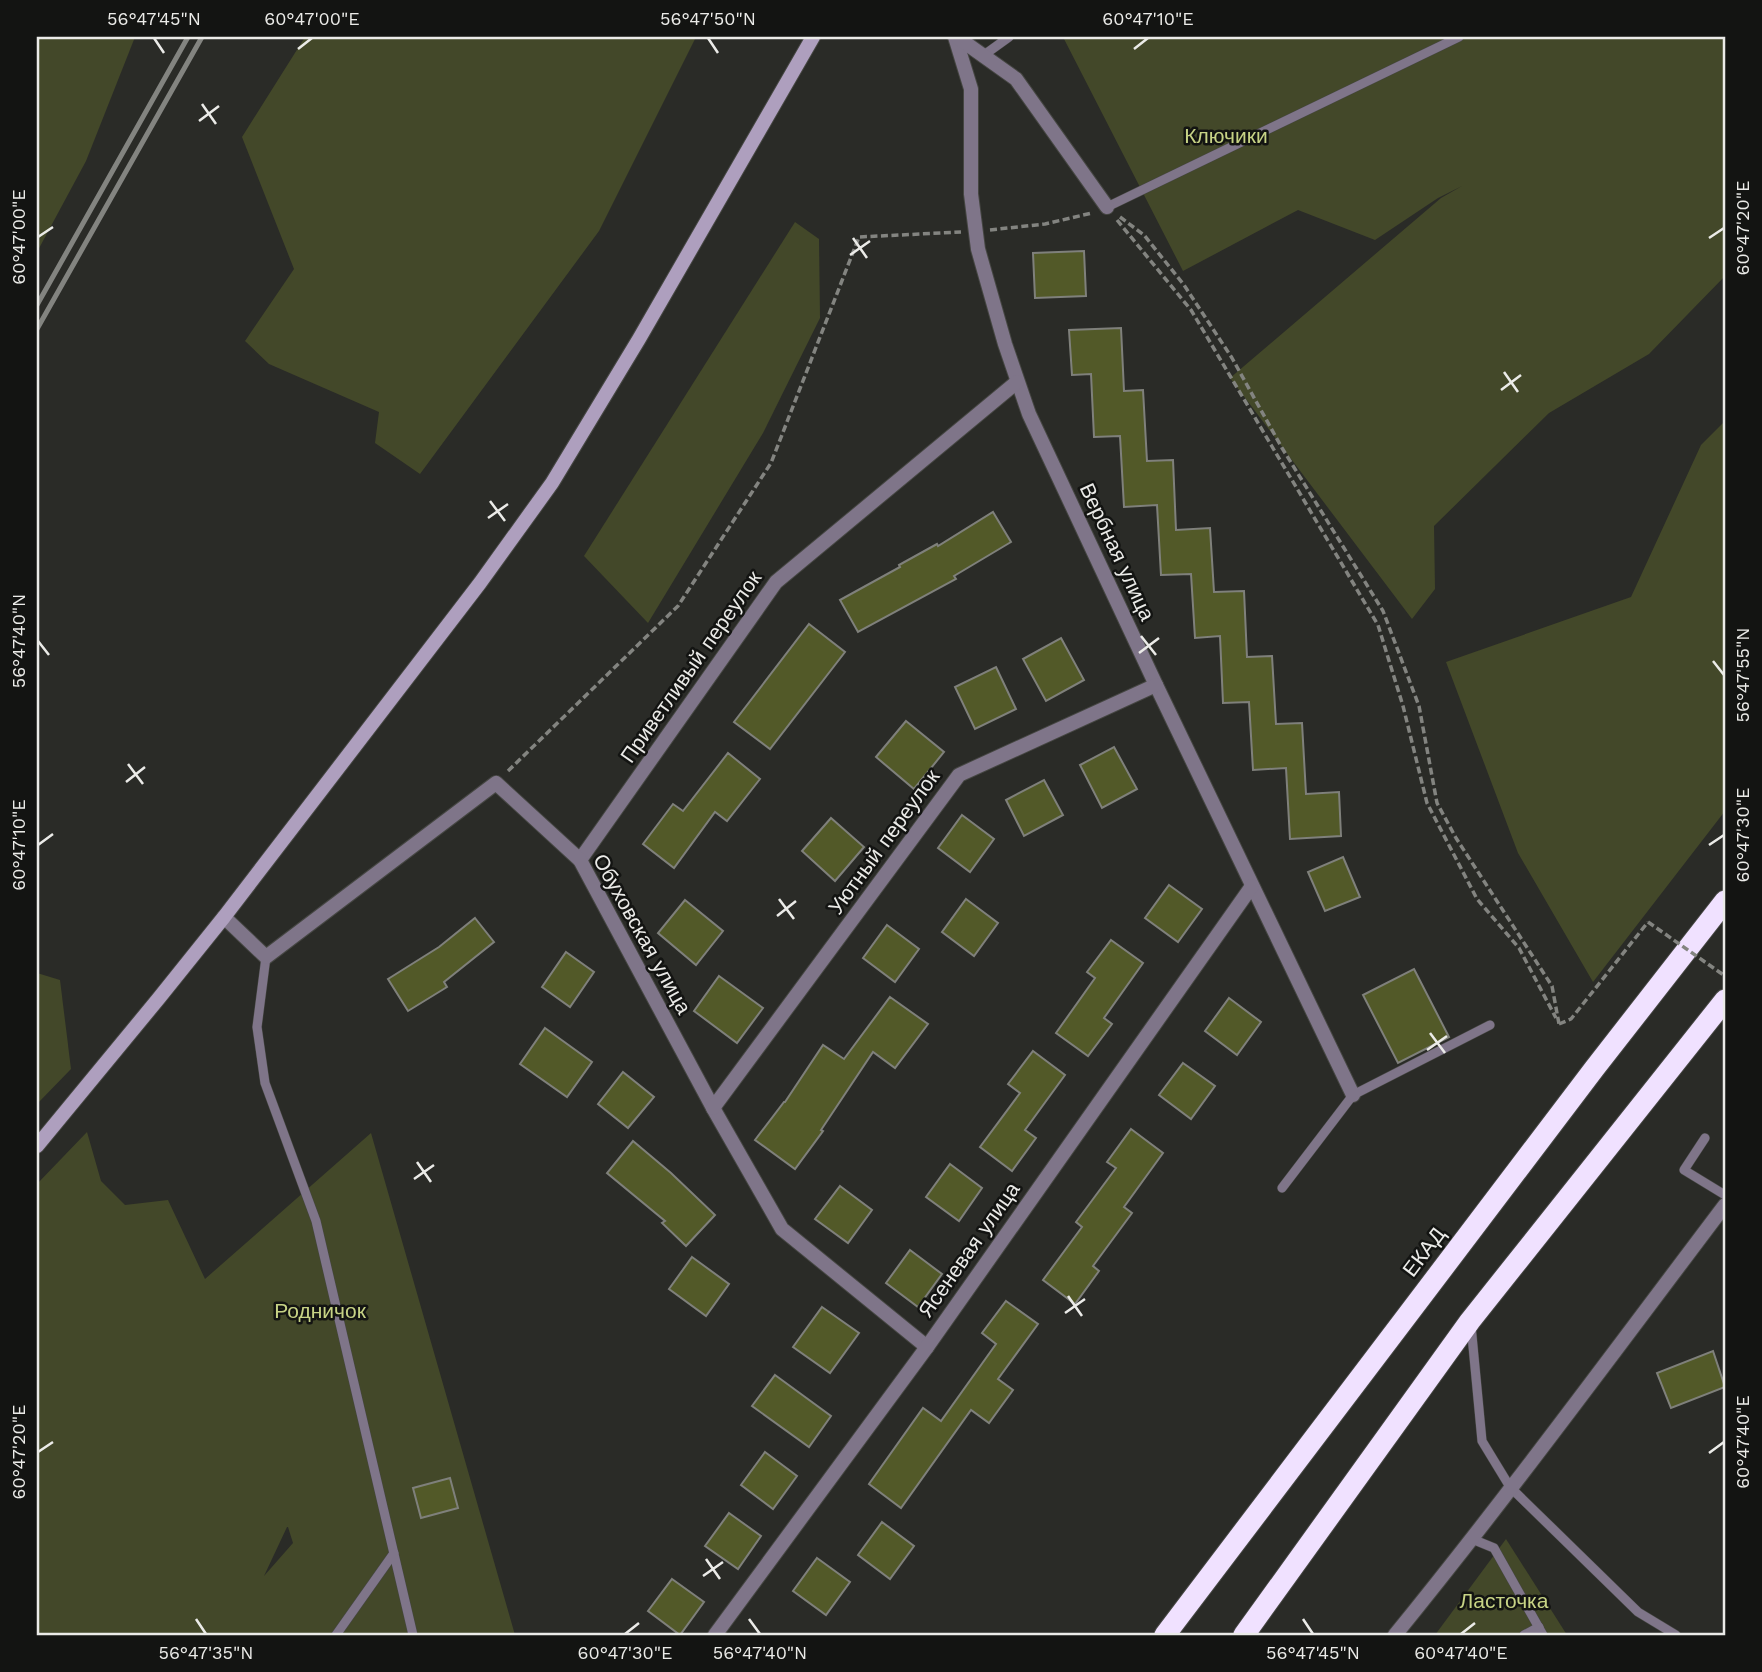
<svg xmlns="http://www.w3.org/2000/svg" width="1762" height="1672" viewBox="0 0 1762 1672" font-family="'Work Sans',sans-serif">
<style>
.green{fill:#434829;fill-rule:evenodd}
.building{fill:#525928;stroke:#7f807b;stroke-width:2}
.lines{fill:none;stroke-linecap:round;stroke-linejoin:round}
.lane-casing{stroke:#454642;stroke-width:10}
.street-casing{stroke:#454642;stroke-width:16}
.secondary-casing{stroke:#454642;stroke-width:16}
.highway-casing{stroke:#454642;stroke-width:23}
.path{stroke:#838480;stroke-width:3.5;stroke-dasharray:7 3.5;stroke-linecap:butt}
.lane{stroke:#7f7589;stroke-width:9}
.street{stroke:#7f7589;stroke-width:14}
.secondary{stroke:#ae9fbe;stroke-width:14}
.highway{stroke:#f0e1ff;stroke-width:21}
.rail{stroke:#838480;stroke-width:5}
.path-bridge{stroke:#838480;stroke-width:3.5;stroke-dasharray:7 3.5;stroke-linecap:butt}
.ticks{fill:none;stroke:#ebebe8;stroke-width:2.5}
.labels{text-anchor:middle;stroke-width:5;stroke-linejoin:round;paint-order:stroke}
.park-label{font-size:21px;fill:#c7d385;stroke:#131412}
.street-label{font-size:21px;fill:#ebebe8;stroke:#131412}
.neatline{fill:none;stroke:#ebebe8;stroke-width:2.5}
.ticks-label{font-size:18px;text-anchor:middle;fill:#ebebe8}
</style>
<rect width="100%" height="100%" fill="#2a2b27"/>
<g class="green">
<polygon points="37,37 135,37 86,161 37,252"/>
<polygon points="305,37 696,37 599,231 420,474 375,443 379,412 269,364 245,341 294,269 242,137"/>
<polygon points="1063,37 1725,37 1725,276 1649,354 1549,413 1434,526 1435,589 1412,619 1230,378 1441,198 1462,186 1438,198 1375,240 1298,210 1183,271"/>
<polygon points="795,222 819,239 820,318 763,433 648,623 584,556"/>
<polygon points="1725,421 1725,811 1593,982 1518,853 1446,662 1631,597 1701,445"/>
<polygon points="37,973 60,980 71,1069 37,1104"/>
<path d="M87 1132 101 1181 125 1205 168 1200 205 1279 371 1133 515 1635H37V1184ZM288 1527 293 1543 264 1576 287 1527Z"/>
<polygon points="1506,1539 1567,1635 1435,1635"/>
</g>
<g class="building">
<polygon points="1084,251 1086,296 1035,298 1033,253"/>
<polygon points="1121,328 1124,391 1143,390 1147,461 1173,460 1176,530 1210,528 1214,592 1244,591 1247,657 1272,656 1276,724 1302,723 1306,794 1339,792 1341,836 1290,839 1286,768 1253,770 1249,702 1223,703 1220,636 1195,638 1191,574 1161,575 1157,505 1124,507 1120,436 1094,437 1091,374 1072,375 1069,330"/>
<polygon points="993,512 1011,542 954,576 956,579 858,632 840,600 900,567 899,565 937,544 938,546"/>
<polygon points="809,624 845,652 770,749 734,722"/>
<polygon points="1061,638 1084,680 1046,701 1023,659"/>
<polygon points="996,667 1016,709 975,729 955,687"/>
<polygon points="906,721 944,752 914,789 876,757"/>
<polygon points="1114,747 1137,789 1102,808 1080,765"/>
<polygon points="728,753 760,779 727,821 715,812 674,868 643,844 673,804 683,811"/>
<polygon points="1044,780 1063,815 1024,836 1006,800"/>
<polygon points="962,815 994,839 970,872 938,848"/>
<polygon points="831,818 864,847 835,881 802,851"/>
<polygon points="1343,857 1360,897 1325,911 1308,872"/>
<polygon points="1169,885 1202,909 1178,942 1145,918"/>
<polygon points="966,899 998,923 974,956 942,932"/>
<polygon points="685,900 723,931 696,965 658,933"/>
<polygon points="475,918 494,942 444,982 447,987 408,1011 388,979 439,947"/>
<polygon points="887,925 919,949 895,982 863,958"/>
<polygon points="1111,940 1143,963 1104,1018 1112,1024 1088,1056 1056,1033 1095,978 1087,972"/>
<polygon points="566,952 594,972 570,1007 542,987"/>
<polygon points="1414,969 1449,1037 1398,1063 1363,995"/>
<polygon points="719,976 763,1008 737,1043 694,1011"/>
<polygon points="890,997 928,1024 895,1068 873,1052 821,1130 823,1131 795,1169 755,1140 784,1102 785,1102 823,1045 844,1059"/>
<polygon points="1229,998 1261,1022 1237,1055 1205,1031"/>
<polygon points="545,1028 592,1062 567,1097 520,1064"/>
<polygon points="1033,1051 1065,1075 1025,1130 1036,1138 1012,1171 980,1147 1020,1093 1008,1084"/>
<polygon points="1183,1063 1215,1086 1191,1119 1159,1095"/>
<polygon points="623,1072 654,1097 628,1128 598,1104"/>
<polygon points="1131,1129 1163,1153 1124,1207 1132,1213 1093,1266 1099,1271 1075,1304 1043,1280 1082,1227 1076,1222 1116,1168 1107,1162"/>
<polygon points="633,1141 671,1173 715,1215 686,1246 662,1223 665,1221 607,1173"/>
<polygon points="950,1164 982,1188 959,1221 926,1197"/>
<polygon points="840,1186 872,1210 848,1243 815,1219"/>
<polygon points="910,1250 942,1274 918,1307 886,1283"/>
<polygon points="692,1257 729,1284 706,1316 669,1289"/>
<polygon points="1006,1301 1038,1324 998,1379 1013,1390 989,1423 971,1410 901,1508 869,1484 923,1408 941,1421 996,1344 982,1333"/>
<polygon points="822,1307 859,1333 830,1373 793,1347"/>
<polygon points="1713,1351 1725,1387 1671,1408 1657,1373"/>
<polygon points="775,1375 831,1416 809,1447 752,1406"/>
<polygon points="765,1452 797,1476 773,1509 741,1485"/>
<polygon points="450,1478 458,1508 421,1518 413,1488"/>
<polygon points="729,1513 761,1536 738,1569 705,1546"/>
<polygon points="882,1522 914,1546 890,1579 858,1555"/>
<polygon points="817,1558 850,1582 826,1615 793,1591"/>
<polygon points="672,1579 704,1602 680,1635 648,1611"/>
</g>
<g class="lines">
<defs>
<g id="lane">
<polyline points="984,55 1009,37"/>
<polyline points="1107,207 1459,37"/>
<polyline points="266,957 257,1027 265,1083 316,1221 413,1635"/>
<polyline points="1705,1138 1684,1170 1725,1195"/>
<polyline points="1282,1188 1353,1095 1490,1025"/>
<polyline points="1471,1325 1482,1441 1510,1487 1638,1612 1676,1635"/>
<polyline points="1472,1539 1494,1548 1543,1635"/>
<polyline points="336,1635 394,1553"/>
<polyline points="1524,1635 1539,1627"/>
</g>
<g id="street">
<polyline points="955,37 971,89 971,194 978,249 1005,344 1029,414 1156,685 1353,1095"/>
<polyline points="957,37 1016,79 1107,207"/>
<polyline points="580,860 776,582 1017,382"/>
<polyline points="224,917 266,957 496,783 580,860 713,1108 782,1229 927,1347"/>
<polyline points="713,1108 959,775 1156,685"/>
<polyline points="715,1635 927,1347 1252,886"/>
<path d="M1395 1635C1509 1495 1616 1349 1725 1205"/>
</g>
<polyline id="secondary" points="37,1146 159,998 224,917 480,583 552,483 639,339 813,37"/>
<g id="highway">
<polyline points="1165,1635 1594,1069 1725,901"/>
<polyline points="1244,1635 1470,1321 1725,1000"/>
</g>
</defs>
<use href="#lane" class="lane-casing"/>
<use href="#street" class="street-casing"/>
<use href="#secondary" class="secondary-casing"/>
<use href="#highway" class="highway-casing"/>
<g class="path">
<polyline points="1120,217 1144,235 1184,285 1232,358 1282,448 1383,611 1419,706 1437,803 1456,838 1552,986 1559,1024"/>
<polyline points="1117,220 1191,310 1378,625 1403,706 1427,803 1477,899 1519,948 1556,1018"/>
<polyline points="990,230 1045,224 1092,213"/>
<polyline points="508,771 678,606 771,463 859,237 961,232"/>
<polyline points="1559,1024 1571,1019 1648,922"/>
</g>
<use href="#lane" class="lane"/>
<use href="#street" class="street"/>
<use href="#secondary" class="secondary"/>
<use href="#highway" class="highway"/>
<g class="rail">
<polyline points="37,305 188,37"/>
<polyline points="37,329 202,37"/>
</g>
<polyline class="path-bridge" points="1648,922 1725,976"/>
</g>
<path class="ticks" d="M154 38 164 53M708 38 718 53M298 49 312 38M1134 49 1148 38M202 104 216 124M199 121 219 106M38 237 53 227M853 238 867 258M1709 238 1724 228M850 255 870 241M1504 372 1518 392M1501 390 1521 375M490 501 505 521M488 518 508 504M1141 636 1156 655M38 641 49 655M1139 653 1159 638M1713 661 1724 675M128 764 143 784M126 782 145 767M38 845 53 834M1709 845 1724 835M779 899 794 919M777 916 796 901M1430 1033 1445 1053M1427 1050 1447 1036M417 1162 431 1182M414 1179 434 1165M1068 1296 1082 1316M1065 1313 1085 1299M38 1452 53 1442M1709 1453 1724 1442M706 1559 720 1579M703 1576 723 1562M196 1619 206 1634M749 1619 760 1634M1303 1619 1313 1634M625 1634 639 1623M1461 1634 1475 1623"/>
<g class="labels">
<g class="park-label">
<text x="1226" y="143">Ключики</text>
<text x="320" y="1318">Родничок</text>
<text x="1504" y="1608">Ласточка</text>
</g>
<g class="street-label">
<text transform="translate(1117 552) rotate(65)" y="7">Вербная улица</text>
<text transform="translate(691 667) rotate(-55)" y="7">Приветливый переулок</text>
<text transform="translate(884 842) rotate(-54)" y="7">Уютный переулок</text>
<text transform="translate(642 934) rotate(61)" y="7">Обуховская улица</text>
<text transform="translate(969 1250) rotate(-55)" y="7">Ясеневая улица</text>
<text transform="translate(1424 1252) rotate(-53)" y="7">ЕКАД</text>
</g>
</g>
<rect width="1762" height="1672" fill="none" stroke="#131412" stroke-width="77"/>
<rect x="38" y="38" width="1686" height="1596" class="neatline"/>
<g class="ticks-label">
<text x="154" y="25">56°47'45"N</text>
<text x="312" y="25">60°47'00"E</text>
<text x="708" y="25">56°47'50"N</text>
<text x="1148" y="25">60°47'10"E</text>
<text transform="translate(1743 228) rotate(-90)" y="6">60°47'20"E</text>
<text transform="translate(19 237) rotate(-90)" y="6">60°47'00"E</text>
<text transform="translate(19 641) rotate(-90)" y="6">56°47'40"N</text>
<text transform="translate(1743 675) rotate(-90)" y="6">56°47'55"N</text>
<text transform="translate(1743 835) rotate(-90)" y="6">60°47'30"E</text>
<text transform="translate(19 845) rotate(-90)" y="6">60°47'10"E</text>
<text transform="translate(1743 1442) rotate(-90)" y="6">60°47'40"E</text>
<text transform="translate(19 1452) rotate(-90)" y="6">60°47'20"E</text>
<text x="206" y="1659">56°47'35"N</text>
<text x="625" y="1659">60°47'30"E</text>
<text x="760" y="1659">56°47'40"N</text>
<text x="1313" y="1659">56°47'45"N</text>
<text x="1461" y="1659">60°47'40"E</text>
</g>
</svg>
